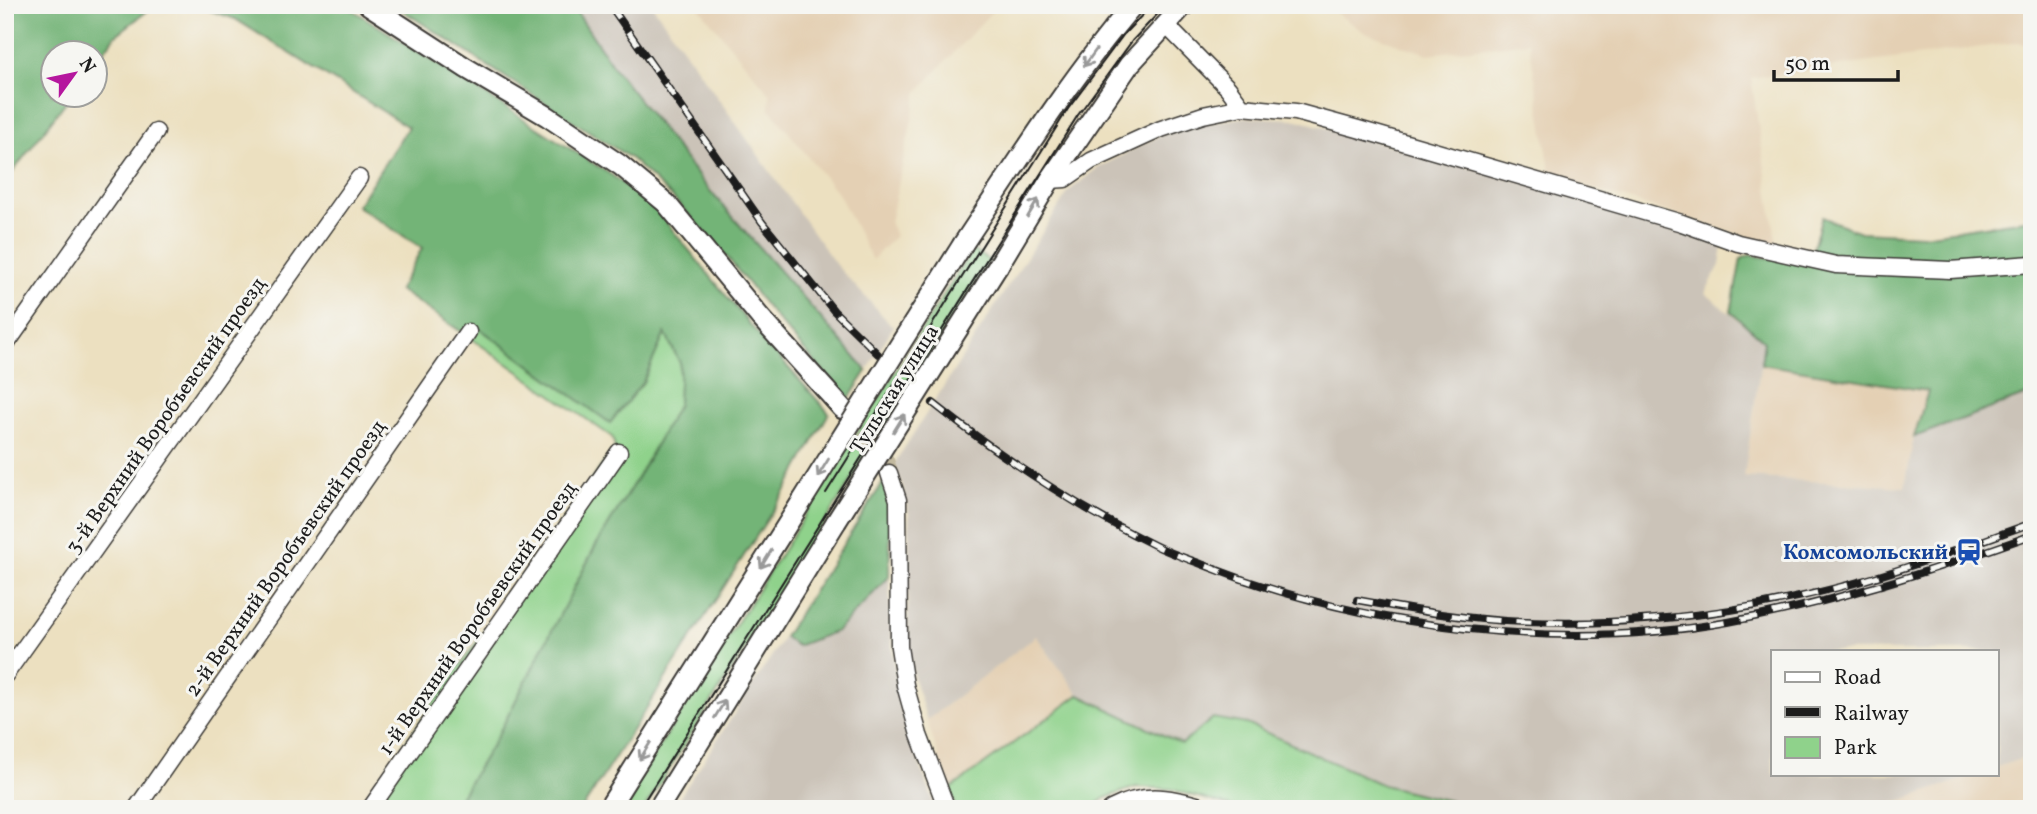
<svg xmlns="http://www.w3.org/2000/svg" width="2037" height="814" viewBox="0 0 2037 814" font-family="Vollkorn,serif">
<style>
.built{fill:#e4d0b4}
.industrial{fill:#cbc3b8}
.green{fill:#8fd28b;stroke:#567754;stroke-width:2}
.forest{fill:#73b477;stroke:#48684a;stroke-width:2}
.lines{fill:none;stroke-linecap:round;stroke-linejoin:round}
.tertiary-tunnel{stroke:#c2b99f;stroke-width:19;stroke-dasharray:19 10;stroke-linecap:butt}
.minor-casing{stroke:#3b3935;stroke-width:19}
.tertiary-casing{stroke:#3b3935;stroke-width:23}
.minor{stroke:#fff;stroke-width:16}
.tertiary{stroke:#fff;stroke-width:19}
.tram{stroke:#1c1c1c;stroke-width:2}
.rail-casing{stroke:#1c1c1c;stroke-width:8}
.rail{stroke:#f6f6f2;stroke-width:5;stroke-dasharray:16;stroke-linecap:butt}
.tertiary-bridge-casing{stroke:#3b3935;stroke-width:23;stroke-linecap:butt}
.tertiary-bridge{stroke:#fff;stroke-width:19}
.oneway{stroke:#999}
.labels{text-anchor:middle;stroke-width:6;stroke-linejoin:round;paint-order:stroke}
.street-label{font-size:21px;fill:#1c1c1c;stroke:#f6f6f2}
.transit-label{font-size:21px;font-weight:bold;fill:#164399;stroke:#f6f6f2;text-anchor:end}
</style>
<rect width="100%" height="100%" fill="#f6f6f2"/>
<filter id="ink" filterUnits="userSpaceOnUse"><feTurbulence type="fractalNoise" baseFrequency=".0143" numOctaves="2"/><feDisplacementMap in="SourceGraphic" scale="14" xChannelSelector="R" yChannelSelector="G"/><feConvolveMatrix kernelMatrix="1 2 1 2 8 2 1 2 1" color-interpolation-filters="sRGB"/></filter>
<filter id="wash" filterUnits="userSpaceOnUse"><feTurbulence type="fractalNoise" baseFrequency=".00686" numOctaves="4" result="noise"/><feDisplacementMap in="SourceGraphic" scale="28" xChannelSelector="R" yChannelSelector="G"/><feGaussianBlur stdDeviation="1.57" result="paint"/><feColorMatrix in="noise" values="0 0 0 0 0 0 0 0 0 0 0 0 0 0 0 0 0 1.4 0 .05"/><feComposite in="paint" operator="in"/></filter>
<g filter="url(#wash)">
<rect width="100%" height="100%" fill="#ece0c0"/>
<g class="built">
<polygon points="697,5 998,5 918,91 890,223 895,236 872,260 839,195 769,108 770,94"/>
<polygon points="1324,5 2032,5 2032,48 2019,42 1751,78 1777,246 1551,176 1529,42 1427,54 1364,32"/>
<polygon points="1761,364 1928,391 1914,437 1905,487 1744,477"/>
<polygon points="1036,636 1079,695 949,790 927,720"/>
<polygon points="2032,755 2032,809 1876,809 1978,774 1997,774 1997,767"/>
</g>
<g class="industrial">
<polygon points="572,5 652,5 836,265 893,327 867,371 710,191 614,68"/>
<polygon points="1246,117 1294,119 1561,193 1723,247 1720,265 1705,293 1764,341 1744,477 1905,487 1914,437 2032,393 2032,755 1997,767 1997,651 1773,651 1773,774 1978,774 1876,809 1482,809 1383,785 1247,724 1213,718 1182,744 1079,695 1036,636 927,720 914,679 908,645 909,515 903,487 894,464 1069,191 1096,169 1161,135 1203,124"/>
<polygon points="889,577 892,646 897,686 909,734 936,809 672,809 784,637 797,646 836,631"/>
</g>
<g class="green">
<polygon points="972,250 990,261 644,809 620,809"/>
<polygon points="479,328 610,423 643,382 665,333 680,363 678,405 639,475 595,547 498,735 453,809 358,809 615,447 612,437 472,339"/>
<polygon points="1079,695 1182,744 1213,718 1247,724 1383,785 1482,809 1238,809 1171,789 1136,787 1105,798 1089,809 957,809 949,790"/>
</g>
<g class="forest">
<polygon points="5,5 345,5 613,176 657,211 751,326 829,413 786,490 582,809 453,809 498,735 595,547 639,475 678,405 680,363 665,333 643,382 610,423 479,328 472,339 399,290 422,248 357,206 408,127 235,19 197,6 150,9 115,36 95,63 94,52 52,52 52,94 71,95 5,182"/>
<polygon points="394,5 572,5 614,68 710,191 867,371 848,400 769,310 719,247 672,197 630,158"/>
<polygon points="1822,217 1860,232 1923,235 2032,219 2032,393 1914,437 1928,391 1761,364 1764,341 1731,312 1741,259 1750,255 1808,264"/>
<polygon points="884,481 891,511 889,577 837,631 797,646 784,637"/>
</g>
</g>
<g filter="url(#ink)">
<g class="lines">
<path class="tertiary-tunnel" d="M843 409C862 428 881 446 889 473"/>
<defs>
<g id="minor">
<polyline points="1165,24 1228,88 1242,107 1296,112 1358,129 1682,223 1738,243 1836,265 1950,270 2032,264"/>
<polyline points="1050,180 1065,179 1091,161 1161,129 1203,115 1242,107"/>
<polyline points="5,346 156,132"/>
<polyline points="889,473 898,500 899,647 905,685 919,735 947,809"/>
<polyline points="5,675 359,178"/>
<polyline points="136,809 468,332"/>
<polyline points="370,809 619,452"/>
<path d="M1111 809C1148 790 1173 798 1210 809"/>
</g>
<g id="tertiary">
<polyline points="369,5 466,68 547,116 620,165 666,203 760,317 843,409"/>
<path d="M963 244C1017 163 1069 80 1133 5"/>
<polyline points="998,266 1050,180 1129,65 1184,5"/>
<polyline points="608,809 802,501"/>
<polyline points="658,809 836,522"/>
</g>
</defs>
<use href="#minor" class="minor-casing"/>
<use href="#tertiary" class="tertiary-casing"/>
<use href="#minor" class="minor"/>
<use href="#tertiary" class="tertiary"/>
<g class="tram">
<polyline points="826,493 1068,109 1124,34 1152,5"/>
<polyline points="639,809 1078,115 1132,41 1166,5"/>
</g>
<defs>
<g id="rail">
<polyline points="610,5 762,222 834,311 878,354"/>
<path d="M933 403C1002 458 1075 506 1154 545 1172 554 1191 560 1209 567 1365 628 1562 652 1728 622 1832 603 1932 571 2032 535"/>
<path d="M1357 600C1413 610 1469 620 1525 622 1628 626 1736 614 1836 588 1902 571 1967 546 2032 523"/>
</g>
</defs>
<use href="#rail" class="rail-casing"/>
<use href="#rail" class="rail"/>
<defs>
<g id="tertiary-bridge">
<polyline points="802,501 963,244"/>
<polyline points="836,522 998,266"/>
</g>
</defs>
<use href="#tertiary-bridge" class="tertiary-bridge-casing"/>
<use href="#tertiary-bridge" class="tertiary-bridge"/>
</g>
<defs><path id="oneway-shaft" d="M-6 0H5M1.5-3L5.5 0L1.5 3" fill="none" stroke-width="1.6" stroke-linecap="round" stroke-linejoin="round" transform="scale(1.75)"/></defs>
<g class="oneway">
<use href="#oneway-shaft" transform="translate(1090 58) rotate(126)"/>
<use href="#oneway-shaft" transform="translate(1033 208) rotate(-59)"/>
<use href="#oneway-shaft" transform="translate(899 423) rotate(-58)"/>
<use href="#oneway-shaft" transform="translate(823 468) rotate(122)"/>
<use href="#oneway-shaft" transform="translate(766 559) rotate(122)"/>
<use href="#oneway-shaft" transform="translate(720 709) rotate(-58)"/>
<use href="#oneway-shaft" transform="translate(645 751) rotate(122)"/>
</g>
</g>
<defs>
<symbol id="station-bare" viewBox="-9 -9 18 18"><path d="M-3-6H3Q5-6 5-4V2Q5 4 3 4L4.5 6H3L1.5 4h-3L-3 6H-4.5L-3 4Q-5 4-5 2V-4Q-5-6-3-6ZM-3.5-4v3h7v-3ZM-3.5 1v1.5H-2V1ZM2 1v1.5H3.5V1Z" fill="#1a4fb4" stroke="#f6f6f2" stroke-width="2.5" paint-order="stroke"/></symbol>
</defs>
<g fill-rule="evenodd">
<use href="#station-bare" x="1950" y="533" width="38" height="38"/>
</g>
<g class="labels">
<g class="street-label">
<text transform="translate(894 389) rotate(-58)" y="7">Тульская улица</text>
<text transform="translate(165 415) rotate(-55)" y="7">3-й Верхний Воробъевский проезд</text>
<text transform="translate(285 558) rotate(-55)" y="7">2-й Верхний Воробъевский проезд</text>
<text transform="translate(477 618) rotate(-55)" y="7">1-й Верхний Воробъевский проезд</text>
</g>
<g class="transit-label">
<text x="1948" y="559">Комсомольский</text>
</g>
</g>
<rect width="2037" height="814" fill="none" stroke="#f6f6f2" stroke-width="28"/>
<rect x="1771" y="650" width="228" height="126" fill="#f6f6f2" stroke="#9f9f9c" stroke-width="2"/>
<rect x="1785" y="672" width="35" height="10" fill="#ffffff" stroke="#9f9f9c" stroke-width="2"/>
<text x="1834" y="684" font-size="21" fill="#1c1c1c">Road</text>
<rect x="1785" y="707" width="35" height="10" fill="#1c1c1c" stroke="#9f9f9c" stroke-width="2"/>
<text x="1834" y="720" font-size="21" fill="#1c1c1c">Railway</text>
<rect x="1785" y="737" width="35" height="21" fill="#8fd28b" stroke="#9f9f9c" stroke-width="2"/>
<text x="1834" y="754" font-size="21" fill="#1c1c1c">Park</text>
<g transform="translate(74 74) rotate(57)"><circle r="33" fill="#f6f6f2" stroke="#9f9f9c" stroke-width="2"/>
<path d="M0-5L12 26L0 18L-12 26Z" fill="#b5179e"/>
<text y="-10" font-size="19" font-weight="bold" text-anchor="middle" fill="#1c1c1c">N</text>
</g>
<path d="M1774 70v10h124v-10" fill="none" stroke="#1c1c1c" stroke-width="3.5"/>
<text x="1785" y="70" font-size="21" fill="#1c1c1c" stroke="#f6f6f2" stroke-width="5" paint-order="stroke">50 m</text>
</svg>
